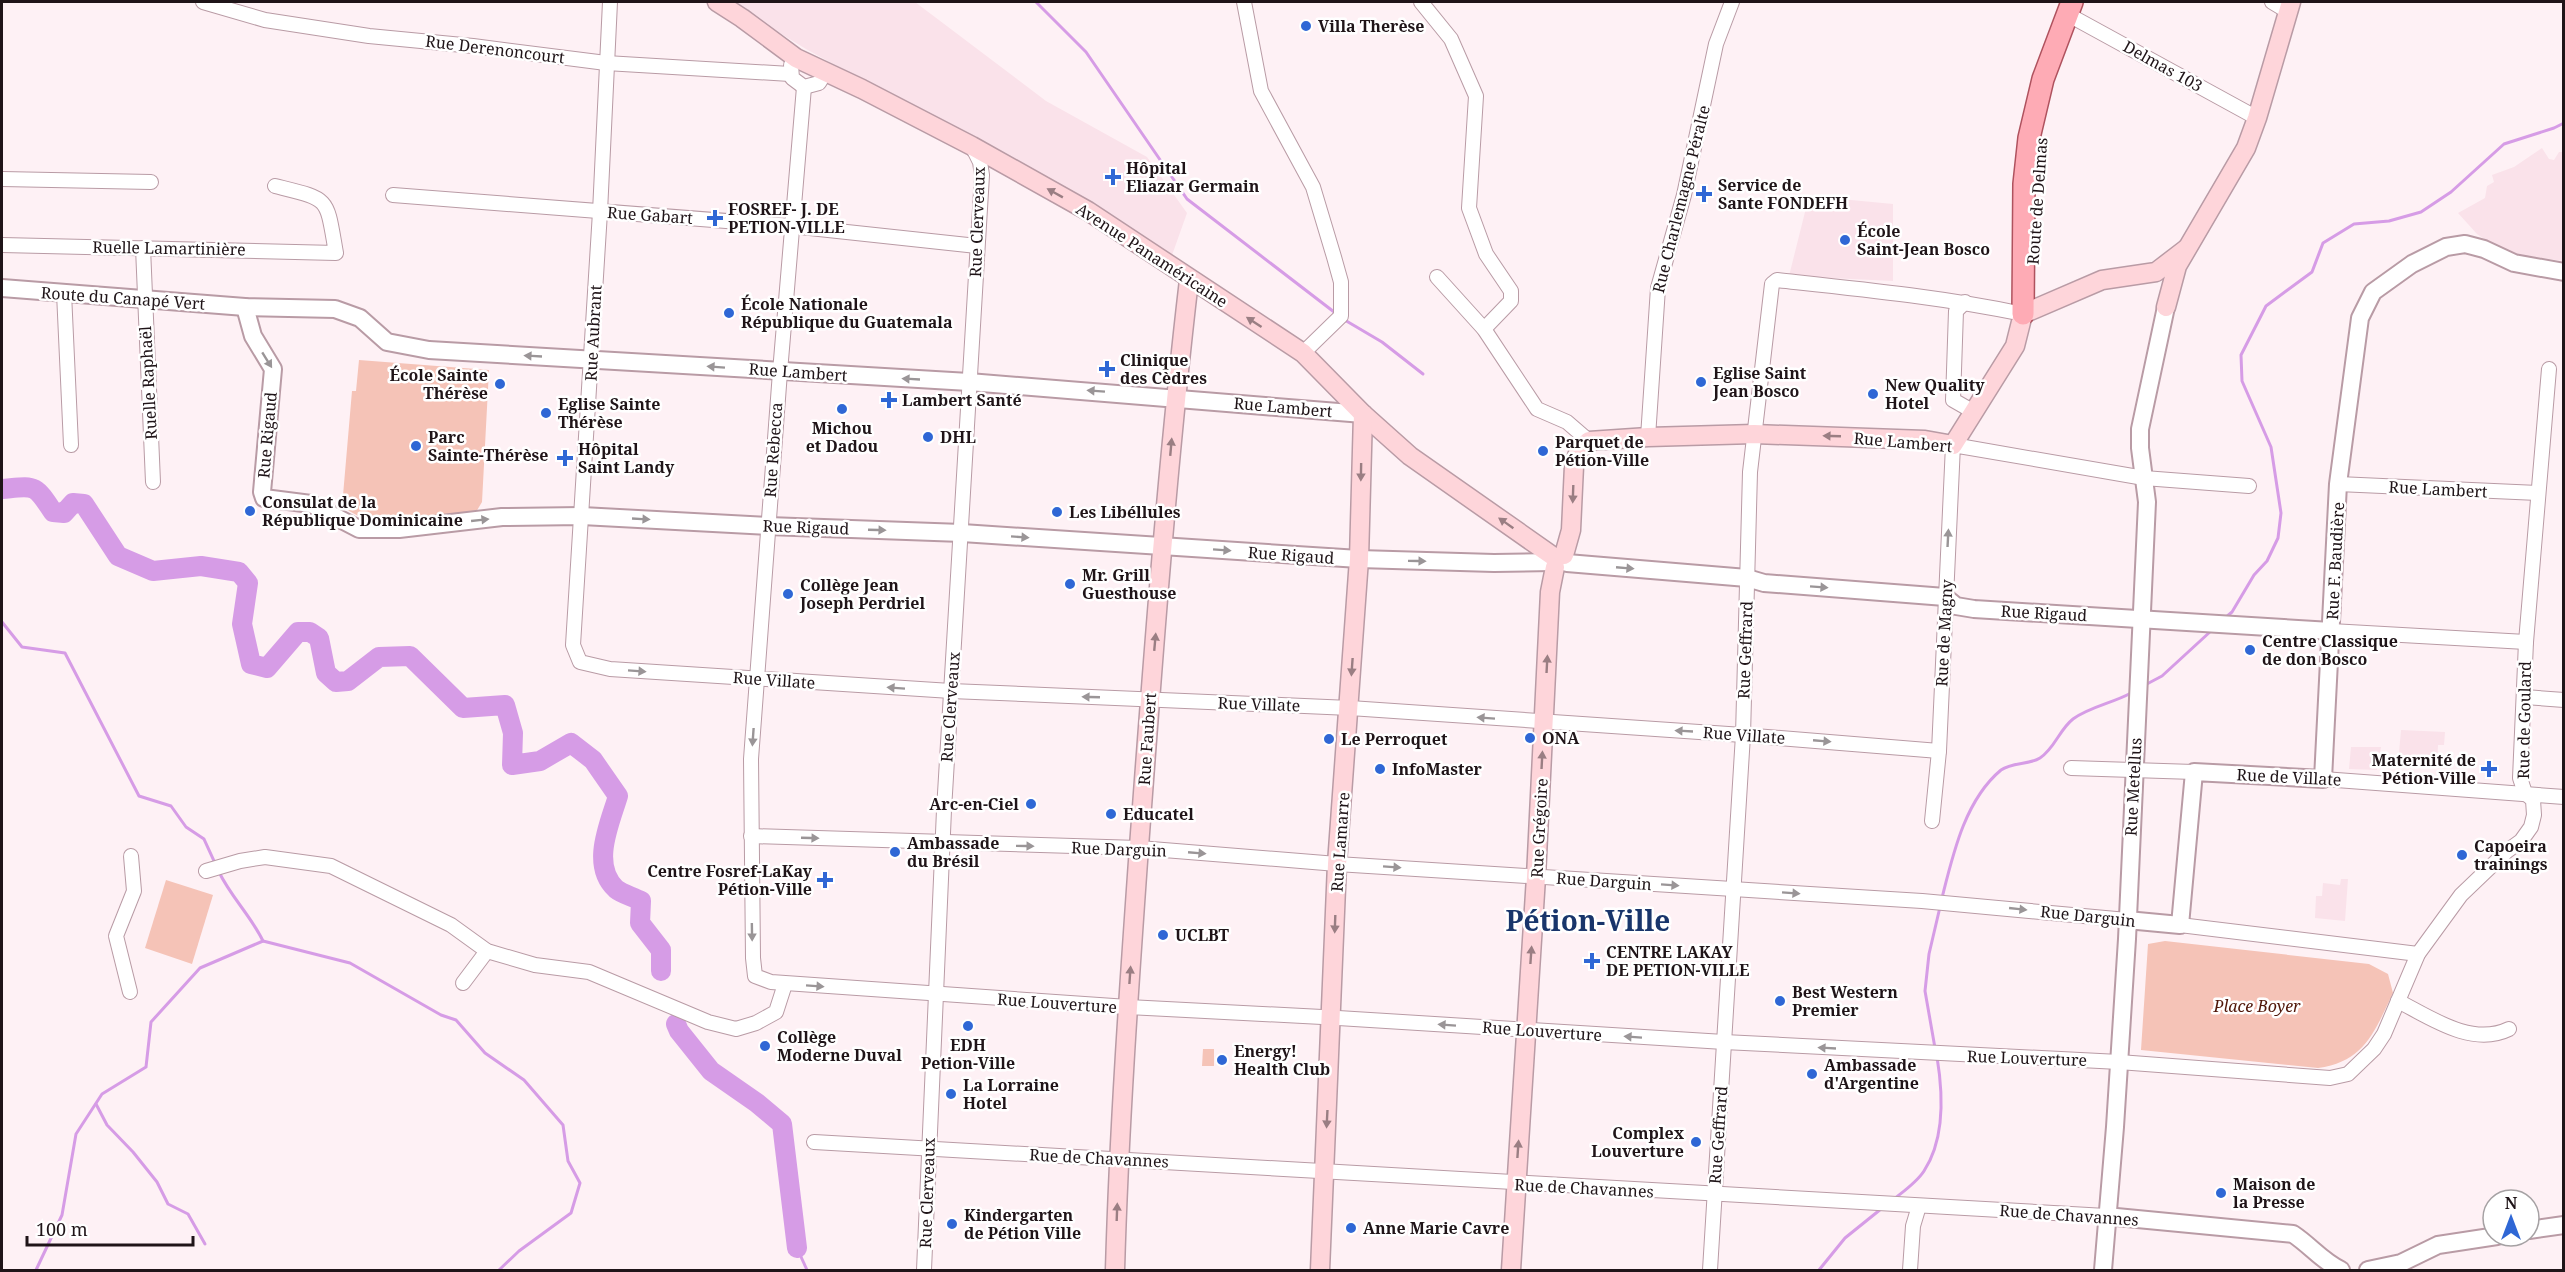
<svg xmlns="http://www.w3.org/2000/svg" width="2565" height="1272" viewBox="0 0 2565 1272" font-family="'Noto Serif',serif">
<style>
.built{fill:#fae2ea}
.green{fill:#f5c3b7}
.lines{fill:none;stroke-linecap:round;stroke-linejoin:round}
.stream{stroke:#d69ce6;stroke-width:3}
.river{stroke:#d69ce6;stroke-width:20}
.minor-casing{stroke:#b99ba5;stroke-width:16}
.tertiary-casing{stroke:#b99ba5;stroke-width:20}
.secondary-casing{stroke:#b99ba5;stroke-width:21}
.primary-casing{stroke:#af525e;stroke-width:24}
.minor{stroke:#fff;stroke-width:14}
.tertiary{stroke:#fff;stroke-width:16}
.secondary{stroke:#fed5da;stroke-width:18}
.primary{stroke:#feabb5;stroke-width:21}
.oneway{fill:#9a7e83}
.oneway2{fill:#9a9597}
.poi-dot{fill:#2f67d5;stroke:#fff;stroke-width:2}
.labels{text-anchor:middle;stroke-width:5;stroke-linejoin:round;paint-order:stroke}
.poi-label{font-size:16px;font-weight:bold;fill:#1f1418;stroke:#fff;text-anchor:start}
.street-label{font-size:16px;fill:#1f1418;stroke:#fff}
.park-label{font-size:16px;font-style:italic;fill:#501608;stroke:#fff}
.town-label{font-size:28px;font-weight:bold;fill:#19356b;stroke:#fff}
</style>
<rect width="100%" height="100%" fill="#fef1f5"/>
<g class="built">
<polygon points="729,2 915,2 1046,101 1147,157 1187,213 1171,258 1047,182 806,49"/>
<polygon points="2542,148 2549,159 2554,160 2559,152 2563,152 2563,261 2519,255 2490,243 2477,234 2458,213 2485,198 2487,186 2494,182 2492,175 2514,167"/>
<polygon points="1809,196 1893,204 1893,281 1789,276"/>
<rect x="975" y="393" width="24" height="7"/>
<polygon points="2401,730 2445,732 2444,745 2438,745 2437,767 2398,764"/>
<polygon points="2351,747 2381,747 2377,770 2349,769"/>
<polygon points="2341,879 2348,879 2345,921 2315,918 2316,896 2322,896 2323,883 2340,885"/>
</g>
<g class="green">
<polygon points="359,360 489,370 482,502 476,512 451,520 360,517 342,507 352,391 356,391"/>
<polygon points="166,880 213,895 192,964 145,948"/>
<path d="M2165 941 2369 964 2388 974 2393 993C2375 1030 2365 1062 2318 1068L2141 1050 2148 944Z"/>
<polygon points="1203,1049 1214,1049 1214,1066 1202,1066"/>
</g>
<g class="lines">
<g class="stream">
<polyline points="1036,2 1086,52 1187,199 1338,315"/>
<polyline points="1343,319 1382,342 1423,374"/>
<polyline points="2225,618 2232,612 2254,575 2267,561 2278,538 2281,513 2271,447 2242,381 2241,355 2266,306 2312,272 2323,243 2354,224 2389,221 2421,212 2451,192 2504,144 2554,128 2564,123"/>
<polyline points="2,622 22,647 65,653 139,796 171,806 186,827 204,839 215,863"/>
<polyline points="2145,685 2162,676 2211,631"/>
<path d="M1942 898C1953 854 1965 800 2001 770 2012 762 2029 765 2040 758 2055 748 2059 730 2073 719 2089 707 2113 703 2131 693"/>
<polyline points="263,941 350,963 441,1015 456,1020 485,1053 524,1080 563,1125 568,1161 580,1183 571,1213 519,1251 499,1270"/>
<polyline points="1935,1048 1925,991 1929,954 1940,907"/>
<polyline points="96,1104 107,1125 133,1152 157,1182 168,1204 188,1214 205,1244"/>
<path d="M1894 1199C1904 1191 1917 1182 1924 1171 1945 1139 1943 1093 1937 1057"/>
<polyline points="797,1248 807,1270"/>
<path d="M36 1270 62 1215 76 1134 102 1094 146 1067 151 1022 200 968 263 941C251 916 231 897 219 872"/>
<polyline points="1819,1270 1845,1238 1881,1209"/>
</g>
<g class="river">
<path d="M2 489C35 486 34 483 53 512L64 513 73 503 84 504 118 556 153 571 201 566 239 572 248 583 242 624 251 664 267 668 298 632H310L319 638 326 673 336 682 348 681 379 657 410 656 463 708 505 705 513 733 512 765 540 761 571 743 593 760 618 796C610 823 590 865 616 889 622 894 634 897 641 901L640 923 661 950V971"/>
<polyline points="676,1024 679,1031 711,1071 757,1103 782,1124 797,1248"/>
</g>
<defs>
<g id="minor">
<polyline points="203,2 265,20 369,36 473,46 606,63 790,74"/>
<polyline points="610,2 600,212 573,645 580,662 610,669 951,691 1350,708 1743,735 1939,751"/>
<polyline points="1244,2 1261,91 1313,187 1334,257 1341,282 1341,316 1303,353"/>
<polyline points="1421,2 1451,39 1476,96 1469,208 1486,254 1511,291 1511,301 1484,329"/>
<polyline points="2272,2 2287,11"/>
<polyline points="2067,14 2257,118"/>
<polyline points="791,65 792,78 804,87 819,83 825,73"/>
<polyline points="804,87 780,372 751,759 753,958 755,976 771,982 1128,1007 1322,1017 1724,1042 2119,1062 2330,1078 2348,1074 2374,1049 2384,1034 2418,954 2461,895 2507,851 2521,841 2531,827 2534,815 2533,800 2525,793 2520,778 2526,642 2549,369"/>
<polyline points="2,179 151,182"/>
<polyline points="393,195 791,226 977,246"/>
<path d="M2 245 336 253C326 196 331 200 275 186"/>
<polyline points="143,248 153,482"/>
<polyline points="1437,277 1484,329 1537,409 1567,422 1589,441"/>
<polyline points="64,293 71,445"/>
<polyline points="1965,302 1956,311 1953,400 1974,412"/>
<polyline points="1648,437 1658,288 1684,195 1716,44 1732,2"/>
<polyline points="2338,484 2538,493"/>
<polyline points="2331,631 2526,642"/>
<polyline points="2525,697 2564,700"/>
<polyline points="2071,768 2194,772"/>
<polyline points="2323,779 2564,797"/>
<polyline points="1932,821 1939,751 1953,445 2144,478 2249,486"/>
<polyline points="751,836 1139,848 1337,864 1922,901 2127,920"/>
<polyline points="206,871 240,861 265,857 331,866 451,925 487,951 535,965 589,972 708,1022 736,1029 756,1023 776,1012 785,984"/>
<polyline points="2180,925 2418,954"/>
<polyline points="463,983 487,951"/>
<polyline points="130,992 116,936 134,891 131,856"/>
<path d="M2398 1001C2431 1018 2472 1047 2509 1029"/>
<polyline points="814,1142 2106,1216"/>
<polyline points="924,1270 944,810 982,175 980,162 972,146"/>
<path d="M1710 1270 1743 735 1750 472 1772 284 1777 280C1860 289 1941 297 2023 314"/>
<polyline points="1910,1270 1913,1226 1919,1206"/>
</g>
<g id="tertiary">
<polyline points="2,288 245,307 335,309 360,318 387,342 429,350 969,382 1363,414"/>
<polyline points="245,307 253,336 273,369 262,492 264,498 311,504 359,529 399,529 502,517 582,516 768,526 962,533 1359,559 1494,563 1553,562"/>
<polyline points="1567,563 1747,578 1764,583 1945,597 1956,606 1974,609 2331,631"/>
<polyline points="2127,920 2180,925 2194,772 2323,779 2338,484 2360,318 2373,292 2412,264 2446,247 2465,244 2484,249 2514,263 2564,272"/>
<path d="M2106 1216 2293 1234C2311 1246 2322 1261 2341 1270"/>
<polyline points="2529,1230 2564,1225"/>
<polyline points="2103,1270 2115,1127 2127,939 2147,502 2140,448 2140,429 2166,307"/>
<polyline points="2368,1270 2401,1263 2438,1245 2497,1236"/>
</g>
<g id="secondary">
<polyline points="717,2 742,18 796,58 862,89 972,146 1088,211 1303,353 1363,414 1410,456 1554,557"/>
<polyline points="2166,307 2177,266 2246,148 2257,118 2291,2"/>
<polyline points="1564,555 1571,530 1574,466 1579,450 1589,441 1648,437 1754,434 1925,440 1953,445 2015,346 2023,314 2102,280 2156,272 2186,249"/>
<path d="M1115 1270C1119 1129 1129 988 1139 847 1153 658 1167 468 1189 280"/>
<polyline points="1320,1270 1337,864 1359,559 1363,414"/>
<polyline points="1511,1270 1536,877 1550,592 1555,567"/>
</g>
<polyline id="primary" points="2023,314 2024,184 2029,138 2043,79 2072,2"/>
</defs>
<use href="#minor" class="minor-casing"/>
<use href="#tertiary" class="tertiary-casing"/>
<use href="#secondary" class="secondary-casing"/>
<use href="#primary" class="primary-casing"/>
<use href="#minor" class="minor"/>
<use href="#tertiary" class="tertiary"/>
<use href="#secondary" class="secondary"/>
<use href="#primary" class="primary"/>
</g>
<defs><path id="oneway-solid" d="M-6-.8H1V-3.2L6.5 0L1 3.2V.8H-6Z" transform="scale(1.5)"/></defs>
<g class="oneway">
<use href="#oneway-solid" transform="translate(1055 193) rotate(-151)"/>
<use href="#oneway-solid" transform="translate(1254 322) rotate(-147)"/>
<use href="#oneway-solid" transform="translate(1832 436) rotate(-178)"/>
<use href="#oneway-solid" transform="translate(1171 447) rotate(-85)"/>
<use href="#oneway-solid" transform="translate(1361 472) rotate(91)"/>
<use href="#oneway-solid" transform="translate(1573 494) rotate(92)"/>
<use href="#oneway-solid" transform="translate(1506 523) rotate(-145)"/>
<use href="#oneway-solid" transform="translate(1155 642) rotate(-85)"/>
<use href="#oneway-solid" transform="translate(1547 664) rotate(-87)"/>
<use href="#oneway-solid" transform="translate(1352 667) rotate(94)"/>
<use href="#oneway-solid" transform="translate(1542 760) rotate(-87)"/>
<use href="#oneway-solid" transform="translate(1335 924) rotate(92)"/>
<use href="#oneway-solid" transform="translate(1531 955) rotate(-86)"/>
<use href="#oneway-solid" transform="translate(1130 975) rotate(-86)"/>
<use href="#oneway-solid" transform="translate(1327 1119) rotate(93)"/>
<use href="#oneway-solid" transform="translate(1518 1149) rotate(-86)"/>
<use href="#oneway-solid" transform="translate(1117 1212) rotate(-88)"/>
</g>
<g class="oneway2">
<use href="#oneway-solid" transform="translate(533 356) rotate(-177)"/>
<use href="#oneway-solid" transform="translate(267 360) rotate(58)"/>
<use href="#oneway-solid" transform="translate(716 367) rotate(-176)"/>
<use href="#oneway-solid" transform="translate(911 379) rotate(-177)"/>
<use href="#oneway-solid" transform="translate(1096 391) rotate(-176)"/>
<use href="#oneway-solid" transform="translate(641 519) rotate(3)"/>
<use href="#oneway-solid" transform="translate(480 520) rotate(-6)"/>
<use href="#oneway-solid" transform="translate(877 530) rotate(2)"/>
<use href="#oneway-solid" transform="translate(1020 537) rotate(4)"/>
<use href="#oneway-solid" transform="translate(1948 538) rotate(-87)"/>
<use href="#oneway-solid" transform="translate(1222 550) rotate(4)"/>
<use href="#oneway-solid" transform="translate(1417 561) rotate(1)"/>
<use href="#oneway-solid" transform="translate(1625 568) rotate(5)"/>
<use href="#oneway-solid" transform="translate(1819 587) rotate(4)"/>
<use href="#oneway-solid" transform="translate(637 671) rotate(4)"/>
<use href="#oneway-solid" transform="translate(896 688) rotate(-176)"/>
<use href="#oneway-solid" transform="translate(1091 697) rotate(-178)"/>
<use href="#oneway-solid" transform="translate(1486 718) rotate(-176)"/>
<use href="#oneway-solid" transform="translate(1684 731) rotate(-177)"/>
<use href="#oneway-solid" transform="translate(753 737) rotate(94)"/>
<use href="#oneway-solid" transform="translate(1822 741) rotate(5)"/>
<use href="#oneway-solid" transform="translate(810 838) rotate(2)"/>
<use href="#oneway-solid" transform="translate(1025 846) rotate(1)"/>
<use href="#oneway-solid" transform="translate(1197 853) rotate(5)"/>
<use href="#oneway-solid" transform="translate(1392 867) rotate(4)"/>
<use href="#oneway-solid" transform="translate(1670 885) rotate(4)"/>
<use href="#oneway-solid" transform="translate(1791 893) rotate(4)"/>
<use href="#oneway-solid" transform="translate(2018 909) rotate(6)"/>
<use href="#oneway-solid" transform="translate(752 932) rotate(89)"/>
<use href="#oneway-solid" transform="translate(815 986) rotate(4)"/>
<use href="#oneway-solid" transform="translate(1447 1025) rotate(-176)"/>
<use href="#oneway-solid" transform="translate(1633 1037) rotate(-176)"/>
<use href="#oneway-solid" transform="translate(1827 1048) rotate(-177)"/>
</g>
<g class="poi-dot">
<circle cx="1306" cy="26" r="6"/>
<path d="M1110 168h6v6h6v6h-6v6h-6v-6h-6v-6h6z"/>
<path d="M1701 185h6v6h6v6h-6v6h-6v-6h-6v-6h6z"/>
<path d="M712 209h6v6h6v6h-6v6h-6v-6h-6v-6h6z"/>
<circle cx="1845" cy="240" r="6"/>
<circle cx="729" cy="313" r="6"/>
<path d="M1104 360h6v6h6v6h-6v6h-6v-6h-6v-6h6z"/>
<circle cx="1701" cy="382" r="6"/>
<circle cx="500" cy="384" r="6"/>
<circle cx="1873" cy="394" r="6"/>
<path d="M886 391h6v6h6v6h-6v6h-6v-6h-6v-6h6z"/>
<circle cx="842" cy="409" r="6"/>
<circle cx="546" cy="413" r="6"/>
<circle cx="928" cy="437" r="6"/>
<circle cx="416" cy="446" r="6"/>
<circle cx="1543" cy="451" r="6"/>
<path d="M562 449h6v6h6v6h-6v6h-6v-6h-6v-6h6z"/>
<circle cx="250" cy="511" r="6"/>
<circle cx="1057" cy="512" r="6"/>
<circle cx="1070" cy="584" r="6"/>
<circle cx="788" cy="594" r="6"/>
<circle cx="2250" cy="650" r="6"/>
<circle cx="1530" cy="738" r="6"/>
<circle cx="1329" cy="739" r="6"/>
<circle cx="1380" cy="769" r="6"/>
<path d="M2486 760h6v6h6v6h-6v6h-6v-6h-6v-6h6z"/>
<circle cx="1031" cy="804" r="6"/>
<circle cx="1111" cy="814" r="6"/>
<circle cx="895" cy="852" r="6"/>
<circle cx="2462" cy="855" r="6"/>
<path d="M822 871h6v6h6v6h-6v6h-6v-6h-6v-6h6z"/>
<circle cx="1163" cy="935" r="6"/>
<path d="M1589 952h6v6h6v6h-6v6h-6v-6h-6v-6h6z"/>
<circle cx="1780" cy="1001" r="6"/>
<circle cx="968" cy="1026" r="6"/>
<circle cx="765" cy="1046" r="6"/>
<circle cx="1222" cy="1060" r="6"/>
<circle cx="1812" cy="1074" r="6"/>
<circle cx="951" cy="1094" r="6"/>
<circle cx="1696" cy="1142" r="6"/>
<circle cx="2221" cy="1193" r="6"/>
<circle cx="952" cy="1224" r="6"/>
<circle cx="1351" cy="1228" r="6"/>
</g>
<g class="labels">
<g class="poi-label">
<text x="1318" y="32">Villa Therèse</text>
<text x="1126" y="174">Hôpital<tspan x="1126" dy="18">Eliazar Germain</tspan></text>
<text x="1718" y="191">Service de<tspan x="1718" dy="18">Sante FONDEFH</tspan></text>
<text x="728" y="215">FOSREF- J. DE<tspan x="728" dy="18">PETION-VILLE</tspan></text>
<text x="1857" y="237">École<tspan x="1857" dy="18">Saint-Jean Bosco</tspan></text>
<text x="741" y="310">École Nationale<tspan x="741" dy="18">République du Guatemala</tspan></text>
<text x="1120" y="366">Clinique<tspan x="1120" dy="18">des Cèdres</tspan></text>
<text x="1713" y="379">Eglise Saint<tspan x="1713" dy="18">Jean Bosco</tspan></text>
<text x="488" y="381" text-anchor="end">École Sainte<tspan x="488" dy="18">Thérèse</tspan></text>
<text x="1885" y="391">New Quality<tspan x="1885" dy="18">Hotel</tspan></text>
<text x="902" y="406">Lambert Santé</text>
<text x="558" y="410">Eglise Sainte<tspan x="558" dy="18">Thérèse</tspan></text>
<text x="842" y="434" text-anchor="middle">Michou<tspan x="842" dy="18">et Dadou</tspan></text>
<text x="428" y="443">Parc<tspan x="428" dy="18">Sainte-Thérèse</tspan></text>
<text x="940" y="443">DHL</text>
<text x="1555" y="448">Parquet de<tspan x="1555" dy="18">Pétion-Ville</tspan></text>
<text x="578" y="455">Hôpital<tspan x="578" dy="18">Saint Landy</tspan></text>
<text x="262" y="508">Consulat de la<tspan x="262" dy="18">République Dominicaine</tspan></text>
<text x="1069" y="518">Les Libéllules</text>
<text x="1082" y="581">Mr. Grill<tspan x="1082" dy="18">Guesthouse</tspan></text>
<text x="800" y="591">Collège Jean<tspan x="800" dy="18">Joseph Perdriel</tspan></text>
<text x="2262" y="647">Centre Classique<tspan x="2262" dy="18">de don Bosco</tspan></text>
<text x="1542" y="744">ONA</text>
<text x="1341" y="745">Le Perroquet</text>
<text x="2476" y="766" text-anchor="end">Maternité de<tspan x="2476" dy="18">Pétion-Ville</tspan></text>
<text x="1392" y="775">InfoMaster</text>
<text x="1019" y="810" text-anchor="end">Arc-en-Ciel</text>
<text x="1123" y="820">Educatel</text>
<text x="907" y="849">Ambassade<tspan x="907" dy="18">du Brésil</tspan></text>
<text x="2474" y="852">Capoeira<tspan x="2474" dy="18">trainings</tspan></text>
<text x="812" y="877" text-anchor="end">Centre Fosref-LaKay<tspan x="812" dy="18">Pétion-Ville</tspan></text>
<text x="1175" y="941">UCLBT</text>
<text x="1606" y="958">CENTRE LAKAY<tspan x="1606" dy="18">DE PETION-VILLE</tspan></text>
<text x="1792" y="998">Best Western<tspan x="1792" dy="18">Premier</tspan></text>
<text x="777" y="1043">Collège<tspan x="777" dy="18">Moderne Duval</tspan></text>
<text x="968" y="1051" text-anchor="middle">EDH<tspan x="968" dy="18">Petion-Ville</tspan></text>
<text x="1234" y="1057">Energy!<tspan x="1234" dy="18">Health Club</tspan></text>
<text x="1824" y="1071">Ambassade<tspan x="1824" dy="18">d'Argentine</tspan></text>
<text x="963" y="1091">La Lorraine<tspan x="963" dy="18">Hotel</tspan></text>
<text x="1684" y="1139" text-anchor="end">Complex<tspan x="1684" dy="18">Louverture</tspan></text>
<text x="2233" y="1190">Maison de<tspan x="2233" dy="18">la Presse</tspan></text>
<text x="964" y="1221">Kindergarten<tspan x="964" dy="18">de Pétion Ville</tspan></text>
<text x="1363" y="1234">Anne Marie Cavre</text>
</g>
<g class="street-label">
<text transform="translate(495 49) rotate(7)" y="6">Rue Derenoncourt</text>
<text transform="translate(2163 66) rotate(29)" y="6">Delmas 103</text>
<text transform="translate(1681 199) rotate(-76)" y="6">Rue Charlemagne Péralte</text>
<text transform="translate(2037 201) rotate(-86)" y="6">Route de Delmas</text>
<text transform="translate(650 215) rotate(4)" y="6">Rue Gabart</text>
<text transform="translate(977 222) rotate(-88)" y="6">Rue Clerveaux</text>
<text transform="translate(169 248) rotate(1)" y="6">Ruelle Lamartinière</text>
<text transform="translate(1152 255) rotate(33)" y="6">Avenue Panaméricaine</text>
<text transform="translate(123 298) rotate(4)" y="6">Route du Canapé Vert</text>
<text transform="translate(593 333) rotate(-87)" y="6">Rue Aubrant</text>
<text transform="translate(798 372) rotate(4)" y="6">Rue Lambert</text>
<text transform="translate(148 383) rotate(-93)" y="6">Ruelle Raphaël</text>
<text transform="translate(1283 407) rotate(5)" y="6">Rue Lambert</text>
<text transform="translate(267 435) rotate(-85)" y="6">Rue Rigaud</text>
<text transform="translate(1903 442) rotate(5)" y="6">Rue Lambert</text>
<text transform="translate(773 450) rotate(-86)" y="6">Rue Rebecca</text>
<text transform="translate(2438 489) rotate(3)" y="6">Rue Lambert</text>
<text transform="translate(806 527) rotate(2)" y="6">Rue Rigaud</text>
<text transform="translate(1291 555) rotate(4)" y="6">Rue Rigaud</text>
<text transform="translate(2335 561) rotate(-87)" y="6">Rue F. Baudière</text>
<text transform="translate(2044 613) rotate(3)" y="6">Rue Rigaud</text>
<text transform="translate(1944 633) rotate(-87)" y="6">Rue de Magny</text>
<text transform="translate(1745 650) rotate(-88)" y="6">Rue Geffrard</text>
<text transform="translate(774 680) rotate(4)" y="6">Rue Villate</text>
<text transform="translate(1259 704) rotate(2)" y="6">Rue Villate</text>
<text transform="translate(950 707) rotate(-86)" y="6">Rue Clerveaux</text>
<text transform="translate(2524 720) rotate(-89)" y="6">Rue de Goulard</text>
<text transform="translate(1744 735) rotate(4)" y="6">Rue Villate</text>
<text transform="translate(1147 739) rotate(-86)" y="6">Rue Faubert</text>
<text transform="translate(2289 777) rotate(3)" y="6">Rue de Villate</text>
<text transform="translate(2133 787) rotate(-87)" y="6">Rue Metellus</text>
<text transform="translate(1539 828) rotate(-87)" y="6">Rue Grégoire</text>
<text transform="translate(1340 842) rotate(-86)" y="6">Rue Lamarre</text>
<text transform="translate(1119 849) rotate(2)" y="6">Rue Darguin</text>
<text transform="translate(1604 881) rotate(4)" y="6">Rue Darguin</text>
<text transform="translate(2088 916) rotate(6)" y="6">Rue Darguin</text>
<text transform="translate(1057 1003) rotate(4)" y="6">Rue Louverture</text>
<text transform="translate(1542 1031) rotate(4)" y="6">Rue Louverture</text>
<text transform="translate(2027 1058) rotate(2)" y="6">Rue Louverture</text>
<text transform="translate(1718 1135) rotate(-86)" y="6">Rue Geffrard</text>
<text transform="translate(1099 1158) rotate(3)" y="6">Rue de Chavannes</text>
<text transform="translate(1584 1188) rotate(3)" y="6">Rue de Chavannes</text>
<text transform="translate(927 1193) rotate(-88)" y="6">Rue Clerveaux</text>
<text transform="translate(2069 1215) rotate(4)" y="6">Rue de Chavannes</text>
</g>
<g class="park-label">
<text x="2257" y="1012">Place Boyer</text>
</g>
<g class="town-label">
<text x="1588" y="931">Pétion-Ville</text>
</g>
</g>
<rect width="2565" height="1272" fill="none" stroke="#1f1418" stroke-width="6"/>
<g transform="translate(2511 1218)"><circle r="28" fill="#ffffff" stroke="#a5a1a3" stroke-width="1.5"/>
<path d="M0-4.5L10 22L0 15L-10 22Z" fill="#2f67d5"/>
<text y="-9" font-size="16" font-weight="bold" text-anchor="middle" fill="#1f1418">N</text>
</g>
<path d="M27 1236v9h166v-9" fill="none" stroke="#1f1418" stroke-width="3"/>
<text x="36" y="1236" font-size="18" fill="#1f1418" stroke="#ffffff" stroke-width="4.5" paint-order="stroke">100 m</text>
</svg>
